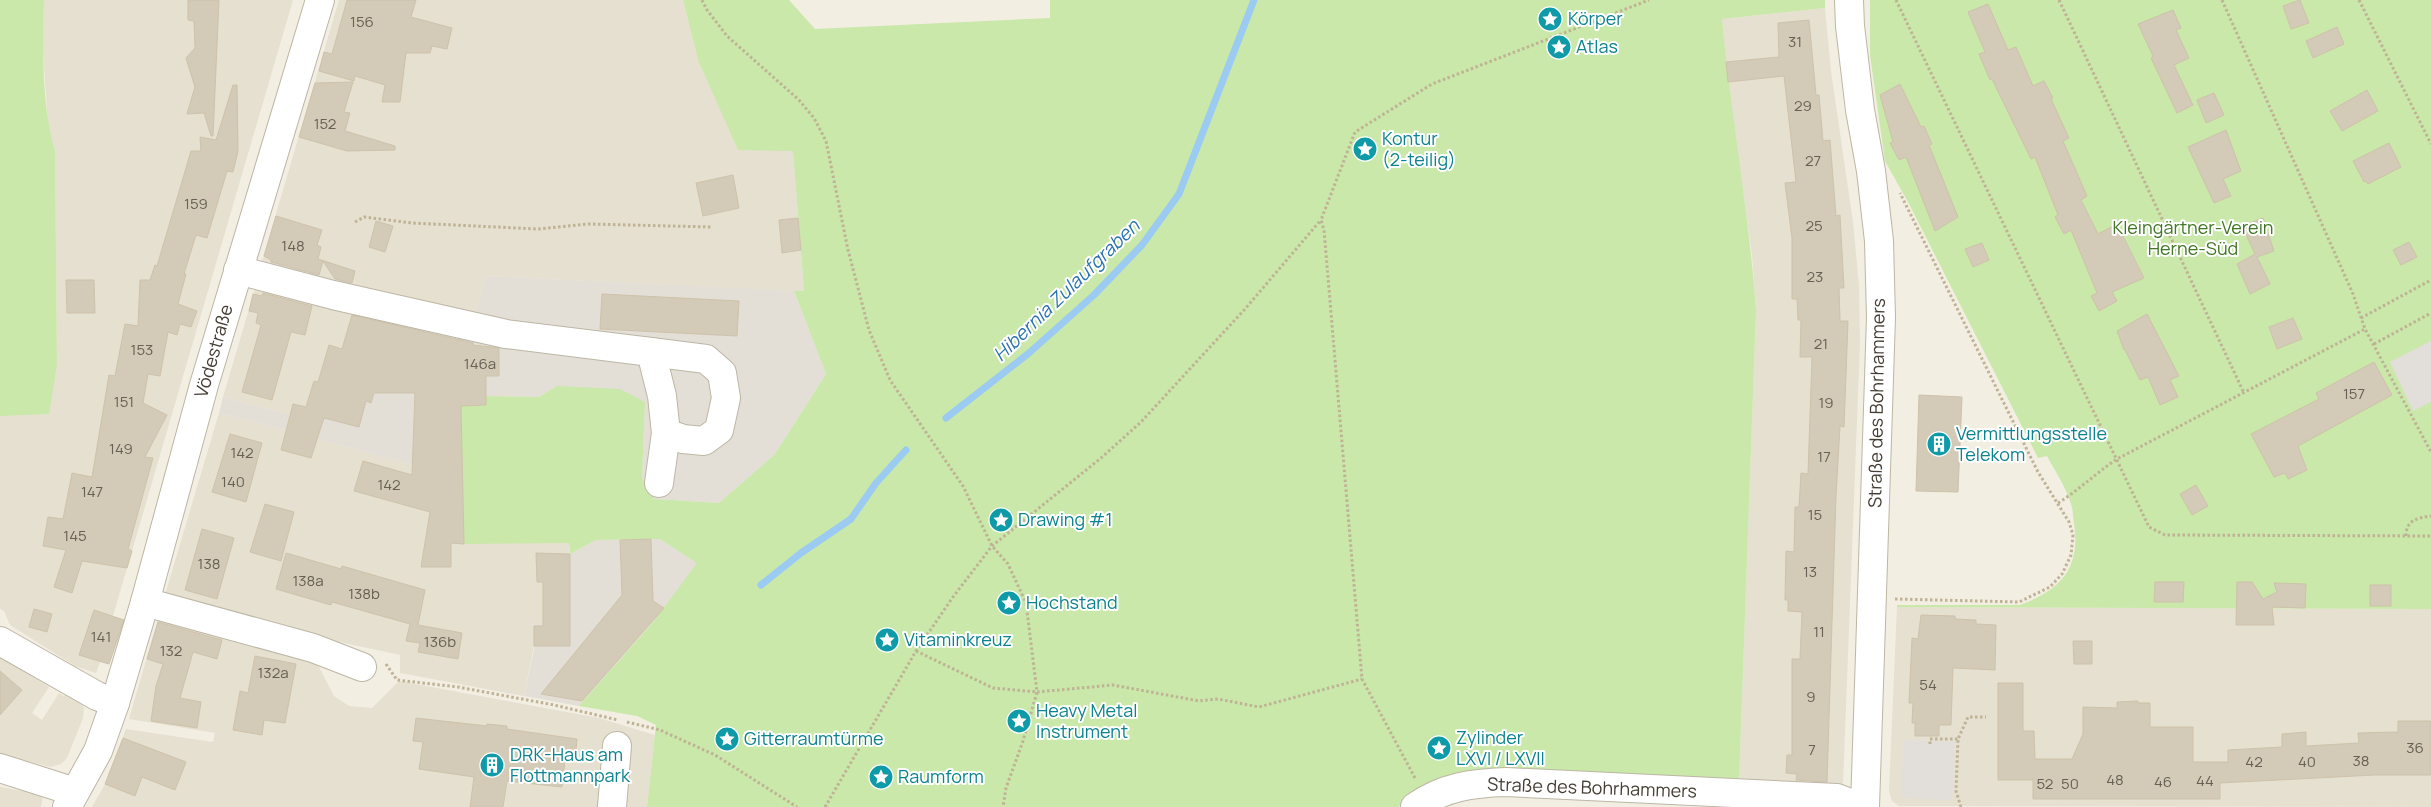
<svg xmlns="http://www.w3.org/2000/svg" width="2431" height="807" viewBox="0 0 2431 807" font-family="Manrope,sans-serif">
<style>
.residential{fill:#e6e0d0}
.industrial{fill:#e3dfd7}
.green{fill:#c9e8a9}
.parking{fill:#e2dfdb}
.lines{fill:none;stroke-linecap:round;stroke-linejoin:round}
.stream{stroke:#9bcaf2;stroke-width:7}
.building{fill:#d3cab7;stroke:#cec2aa}
.minor-casing{stroke:#bdb6a5;stroke-width:30}
.path{stroke:#bfb295;stroke-width:3;stroke-dasharray:2.5 2.5;stroke-linecap:butt}
.minor{stroke:#fff;stroke-width:28}
.labels{text-anchor:middle;stroke-width:4;stroke-linejoin:round;paint-order:stroke}
.number-label{font-size:15px;fill:#676054}
.culture-label{font-size:18px;fill:#0d838f;stroke:#fff;text-anchor:start}
.park-label{font-size:18px;fill:#407625;stroke:#fff}
.street-label{font-size:18px;fill:#433d33;stroke:#fff}
.water-label{font-size:19px;font-style:italic;fill:#2a72b1;stroke:#fff}
</style>
<rect width="100%" height="100%" fill="#f2eee2"/>
<g class="residential">
<polygon points="44,0 293,0 113,616 124,620 109,664 100,662 96,673 75,666 10,625 4,611 0,609 0,416 6,415 57,364 55,151 48,127 43,49"/>
<polygon points="339,0 683,0 698,60 793,151 804,292 486,276 474,318 260,268"/>
<polygon points="1825,8 1831,71 1853,222 1859,285 1860,342 1843,785 1739,782 1756,310 1752,255 1728,82 1722,19"/>
<polygon points="264,286 354,308 322,423 223,397 255,289"/>
<polygon points="219,413 436,471 426,543 569,543 570,624 534,646 524,696 400,673 400,655 302,634 164,598"/>
<polygon points="1897,607 2431,609 2431,807 1899,806 1892,801 1889,791"/>
<polygon points="160,612 316,661 334,696 349,706 372,708 399,681 599,718 655,735 647,807 92,807 105,784 126,729 213,742 215,733 129,719"/>
<polygon points="0,656 49,687 32,713 42,720 59,693 63,696 71,693 82,703 84,708 83,718 67,758 61,764 51,767 0,754"/>
<polygon points="28,786 41,792 43,796 41,807 0,807 0,787 22,791"/>
</g>
<g class="industrial">
<polygon points="260,268 474,317 486,276 794,291 826,374 775,454 719,503 654,499 642,478 645,402 557,386 539,397 487,396 486,405 462,406 464,544 426,543 436,471 219,413 223,397 322,423 354,309 264,286 255,289"/>
<polygon points="660,539 698,563 654,621 579,706 524,696 534,650 534,624 570,623 570,554 596,540"/>
</g>
<g class="green">
<path d="M0 0H44C43 50 41 103 55 151L57 364 49 414 0 416Z"/>
<path d="M683 0H789L815 29 1050 18V0H1825V8L1722 19C1731 116 1749 212 1756 310L1739 782 1502 772 1402 804 1398 807H647L656 725 637 716 579 706 654 621 697 563 660 539 596 540 570 554 569 543 464 544 461 406 486 405V396L539 397 557 386 620 389 645 402 642 478 654 499 719 503 775 454 826 374 794 291H804L793 151 738 150 698 60Z"/>
<path d="M1870 0H2431V609L1897 607V605H2020C2061 590 2081 568 2074 523 2073 517 2073 509 2071 504 2066 487 2055 471 2047 456L2038 458 1908 202 1885 161 1870 55Z"/>
</g>
<g class="parking">
<polygon points="2431,341 2431,402 2413,411 2390,362"/>
<polygon points="1903,740 1955,742 1952,800 1901,798"/>
</g>
<g class="lines">
<g class="stream">
<polyline points="946,418 1029,353 1094,295 1142,245 1179,194 1254,0"/>
<polyline points="761,585 801,553 851,519 876,483 906,450"/>
</g>
</g>
<g class="building">
<polygon points="188,0 219,0 213,136 211,136 204,113 187,114 195,87 186,58 195,48 194,21 188,20"/>
<polygon points="347,0 416,0 411,17 452,28 447,49 432,46 430,53 406,53 400,102 382,102 385,85 355,76 354,81 319,71 324,52 332,54"/>
<polygon points="2300,0 2309,23 2291,29 2283,6"/>
<polygon points="1988,4 2008,50 2016,47 2033,86 2044,81 2053,98 2051,99 2069,138 2063,141 2087,196 2081,200 2098,234 2117,224 2144,278 2112,292 2117,301 2099,311 2091,296 2097,293 2071,230 2064,234 2055,217 2058,215 2035,157 2031,159 1992,79 1990,80 1979,54 1985,52 1968,12"/>
<polygon points="2173,10 2181,28 2176,30 2189,58 2174,65 2193,105 2177,113 2151,58 2153,56 2138,24"/>
<polygon points="1809,20 1816,95 1819,95 1823,141 1830,140 1836,216 1840,215 1844,288 1839,288 1840,321 1848,321 1844,427 1840,426 1836,496 1827,782 1796,780 1797,774 1786,773 1787,755 1792,755 1792,659 1800,659 1802,612 1788,611 1788,600 1785,600 1786,551 1794,552 1795,507 1799,507 1801,473 1808,474 1812,357 1800,357 1801,320 1798,320 1797,299 1792,299 1792,238 1785,183 1796,182 1784,76 1728,82 1726,62 1779,57 1778,23"/>
<polygon points="2337,27 2344,44 2313,58 2306,41"/>
<polygon points="353,82 344,112 350,113 345,131 395,146 395,150 347,151 299,137 315,83"/>
<polygon points="1900,84 1921,127 1924,126 1932,144 1929,145 1958,217 1935,231 1906,157 1899,160 1890,143 1893,142 1880,95"/>
<polygon points="233,85 237,85 238,151 233,172 227,171 207,238 196,235 184,274 186,274 178,304 197,311 191,327 180,324 177,335 168,332 160,376 148,374 143,403 167,415 145,457 153,458 128,549 132,551 127,568 82,561 72,593 54,587 66,550 43,546 48,517 63,519 72,473 92,477 109,375 115,376 125,324 138,326 140,280 150,280 155,265 157,266 191,151 201,151 200,137 216,140"/>
<polygon points="2367,90 2378,111 2342,131 2330,111"/>
<polygon points="2214,93 2224,115 2206,123 2197,100"/>
<polygon points="2226,130 2241,171 2223,179 2231,196 2214,203 2188,147"/>
<polygon points="2389,143 2401,167 2368,184 2366,181 2364,182 2353,161"/>
<polygon points="733,175 739,208 703,216 696,183"/>
<polygon points="276,216 322,230 317,245 321,247 318,259 355,271 352,283 335,279 323,261 319,275 271,262 271,260 264,256"/>
<polygon points="798,218 801,250 782,253 779,220"/>
<polygon points="2263,218 2274,251 2257,257 2270,284 2250,294 2237,264 2255,254 2242,226"/>
<polygon points="376,221 393,226 385,252 369,247"/>
<polygon points="2409,242 2417,257 2401,265 2393,250"/>
<polygon points="1982,243 1989,260 1973,267 1965,249"/>
<polygon points="66,280 94,280 95,313 67,313"/>
<polygon points="263,293 312,306 305,335 291,332 272,400 242,392 261,325 256,323 258,313 249,311 253,294 262,296"/>
<polygon points="602,294 739,301 737,336 600,329"/>
<polygon points="2147,314 2179,376 2170,380 2178,397 2160,405 2148,377 2140,380 2125,350 2124,350 2117,331"/>
<polygon points="352,315 473,343 473,345 499,348 499,376 486,376 486,405 461,406 464,544 451,543 451,567 421,567 430,512 354,491 363,461 412,475 415,393 374,393 371,403 366,401 359,427 324,418 311,458 281,450 293,404 306,407 314,381 318,382 329,345 342,349"/>
<polygon points="2293,318 2302,339 2277,349 2269,327"/>
<polygon points="2374,362 2392,395 2298,446 2307,470 2288,479 2285,473 2274,477 2251,434 2319,399 2316,393"/>
<polygon points="1919,395 1962,397 1958,492 1916,491"/>
<polygon points="230,434 262,443 246,502 212,492"/>
<polygon points="2196,485 2208,506 2192,515 2180,494"/>
<polygon points="265,504 294,512 281,561 250,552"/>
<polygon points="202,529 234,538 217,599 185,590"/>
<polygon points="651,539 653,601 664,608 582,701 541,694 622,595 620,540"/>
<polygon points="286,553 341,569 342,566 425,590 418,625 462,633 458,659 418,652 420,643 406,641 410,624 332,602 331,605 276,589"/>
<polygon points="536,553 570,554 570,646 534,646 534,626 543,626 543,582 537,582"/>
<polygon points="2155,582 2184,582 2183,602 2154,602"/>
<polygon points="2237,582 2252,582 2263,599 2277,592 2274,583 2306,584 2305,608 2272,607 2274,625 2236,625"/>
<rect x="2370" y="585" width="21" height="21"/>
<polygon points="34,609 52,614 47,632 29,627"/>
<polygon points="94,610 124,620 109,664 79,655"/>
<polygon points="1921,615 1955,616 1955,619 1976,620 1976,624 1996,625 1995,670 1953,668 1951,725 1939,725 1939,736 1915,736 1915,723 1912,723 1913,703 1909,703 1912,638 1918,639"/>
<polygon points="158,622 222,640 217,659 193,652 180,698 201,702 197,728 151,721 156,686 163,664 147,659"/>
<polygon points="2073,641 2092,641 2092,664 2074,664"/>
<polygon points="255,656 296,664 285,723 264,720 262,735 233,730 240,691 248,693"/>
<polygon points="0,671 22,690 0,715"/>
<polygon points="1998,683 2023,683 2023,731 2034,731 2035,759 2072,759 2083,734 2083,707 2117,708 2117,702 2138,701 2138,703 2150,703 2150,727 2193,727 2193,762 2228,762 2228,750 2282,747 2282,734 2306,732 2306,746 2359,743 2358,733 2398,732 2398,721 2431,721 2431,775 2375,775 2220,783 2220,799 2033,799 2033,780 1998,780"/>
<polygon points="416,718 487,726 487,724 507,726 507,729 577,739 575,761 565,760 562,787 507,781 503,807 470,807 474,777 419,769 423,742 413,741"/>
<polygon points="123,738 186,762 175,790 142,777 135,796 105,784"/>
</g>
<g class="lines">
<defs>
<g id="minor">
<polyline points="1849,0 1850,26 1860,110 1871,171 1879,241 1881,317 1865,807"/>
<polyline points="238,270 333,295 506,334 651,352 662,396 666,433 659,483"/>
<polyline points="651,352 706,359 722,373 726,398 719,430 704,441 683,439 666,433"/>
<polyline points="145,602 313,648 362,667"/>
<polyline points="0,641 97,696 115,703"/>
<polyline points="0,768 75,792"/>
<polyline points="67,807 98,751 115,703 145,602 204,385 320,0"/>
<polyline points="612,807 617,746"/>
<path d="M1415 807C1443 787 1473 783 1506 782L1837 798 1861 807"/>
</g>
</defs>
<use href="#minor" class="minor-casing"/>
<g class="path">
<polyline points="702,0 707,10 727,36 799,100 814,118 826,141 848,250 869,330 890,380 963,486 992,546 1008,564 1026,603 1037,692 1113,685 1199,701 1218,699 1259,707 1362,679"/>
<polyline points="1896,0 2149,527 2165,535 2431,536"/>
<polyline points="2059,0 2244,393"/>
<polyline points="2222,0 2353,294 2365,329 2431,452"/>
<polyline points="2359,0 2431,144"/>
<polyline points="355,222 364,217 412,223 538,229 589,224 711,227"/>
<polyline points="2361,318 2431,280"/>
<polyline points="2374,344 2431,313"/>
<path d="M2058 503C2079 490 2096 473 2117 459L2365 329"/>
<path d="M2406 536C2406 520 2417 518 2431 516"/>
<polyline points="1895,599 2019,602 2050,587 2062,574 2071,555 2073,535 2069,522 2038,472 1900,193"/>
<polyline points="916,651 993,688 1037,692 1023,741 1006,788 1003,807"/>
<polyline points="386,664 397,680 458,687 554,705 618,720"/>
<polyline points="627,722 660,730 715,755 797,807"/>
<polyline points="1930,744 1930,739 1958,739"/>
<polyline points="1415,778 1362,679 1324,230 1321,220 1355,132 1432,84 1649,0"/>
<polyline points="825,807 916,651 953,597 992,546 1101,458 1141,422 1245,309 1320,221"/>
<polyline points="1961,807 1956,791 1958,739 1968,717 1986,717"/>
</g>
<use href="#minor" class="minor"/>
</g>
<defs>
<symbol id="sight-disc" viewBox="-11 -11 22 22"><circle r="9.5" fill="#0f9aa8" stroke="#fff"/><path d="M0-6L1.8-2.2L6-1.7L2.9 1.2L3.7 5.4L0 3.3L-3.7 5.4L-2.9 1.2L-6-1.7L-1.8-2.2Z" fill="#fff"/></symbol>
<symbol id="building-disc" viewBox="-11 -11 22 22"><circle r="9.5" fill="#0f9aa8" stroke="#fff"/><path d="M-4-6H4V6H1V3H-1V6H-4ZM-2.5-4.3h1.7v1.8h-1.7ZM.8-4.3h1.7v1.8H.8ZM-2.5-1h1.7V.8h-1.7ZM.8-1h1.7V.8H.8Z" fill="#fff"/></symbol>
</defs>
<g fill-rule="evenodd">
<use href="#sight-disc" x="1536" y="5" width="28" height="28"/>
<use href="#sight-disc" x="1545" y="33" width="28" height="28"/>
<use href="#sight-disc" x="1351" y="135" width="28" height="28"/>
<use href="#building-disc" x="1925" y="430" width="28" height="28"/>
<use href="#sight-disc" x="987" y="506" width="28" height="28"/>
<use href="#sight-disc" x="995" y="589" width="28" height="28"/>
<use href="#sight-disc" x="873" y="626" width="28" height="28"/>
<use href="#sight-disc" x="1005" y="707" width="28" height="28"/>
<use href="#sight-disc" x="713" y="725" width="28" height="28"/>
<use href="#sight-disc" x="1425" y="734" width="28" height="28"/>
<use href="#building-disc" x="478" y="751" width="28" height="28"/>
<use href="#sight-disc" x="867" y="763" width="28" height="28"/>
</g>
<g class="labels">
<g class="number-label">
<text x="362" y="27">156</text>
<text x="1795" y="47">31</text>
<text x="1803" y="111">29</text>
<text x="325" y="129">152</text>
<text x="1813" y="166">27</text>
<text x="196" y="209">159</text>
<text x="1814" y="231">25</text>
<text x="293" y="251">148</text>
<text x="1815" y="282">23</text>
<text x="1821" y="349">21</text>
<text x="142" y="355">153</text>
<text x="480" y="369">146a</text>
<text x="2354" y="399">157</text>
<text x="124" y="407">151</text>
<text x="1826" y="408">19</text>
<text x="121" y="454">149</text>
<text x="242" y="458">142</text>
<text x="1824" y="462">17</text>
<text x="233" y="487">140</text>
<text x="389" y="490">142</text>
<text x="92" y="497">147</text>
<text x="1815" y="520">15</text>
<text x="75" y="541">145</text>
<text x="209" y="569">138</text>
<text x="1810" y="577">13</text>
<text x="308" y="586">138a</text>
<text x="364" y="599">138b</text>
<text x="1819" y="637">11</text>
<text x="101" y="642">141</text>
<text x="440" y="647">136b</text>
<text x="171" y="656">132</text>
<text x="273" y="678">132a</text>
<text x="1928" y="690">54</text>
<text x="1811" y="702">9</text>
<text x="2415" y="753">36</text>
<text x="1812" y="755">7</text>
<text x="2361" y="766">38</text>
<text x="2254" y="767">42</text>
<text x="2307" y="767">40</text>
<text x="2115" y="785">48</text>
<text x="2205" y="786">44</text>
<text x="2163" y="787">46</text>
<text x="2045" y="789">52</text>
<text x="2070" y="789">50</text>
</g>
<g class="culture-label">
<text x="1568" y="25">Körper</text>
<text x="1576" y="53">Atlas</text>
<text x="1382" y="145">Kontur<tspan x="1382" dy="21">(2-teilig)</tspan></text>
<text x="1956" y="440">Vermittlungsstelle<tspan x="1956" dy="21">Telekom</tspan></text>
<text x="1018" y="526">Drawing #1</text>
<text x="1026" y="609">Hochstand</text>
<text x="904" y="646">Vitaminkreuz</text>
<text x="1036" y="717">Heavy Metal<tspan x="1036" dy="21">Instrument</tspan></text>
<text x="1456" y="744">Zylinder<tspan x="1456" dy="21">LXVI / LXVII</tspan></text>
<text x="744" y="745">Gitterraumtürme</text>
<text x="510" y="761">DRK-Haus am<tspan x="510" dy="21">Flottmannpark</tspan></text>
<text x="898" y="783">Raumform</text>
</g>
<g class="park-label">
<text x="2193" y="234">Kleingärtner-Verein<tspan x="2193" dy="21">Herne-Süd</tspan></text>
</g>
<g class="street-label">
<text transform="translate(214 351) rotate(-74)" y="6">Vödestraße</text>
<text transform="translate(1877 403) rotate(-89)" y="6">Straße des Bohrhammers</text>
<text transform="translate(1592 788) rotate(2)" y="6">Straße des Bohrhammers</text>
</g>
<g class="water-label">
<text transform="translate(1066 290) rotate(-44)" y="7">Hibernia Zulaufgraben</text>
</g>
</g>
</svg>
